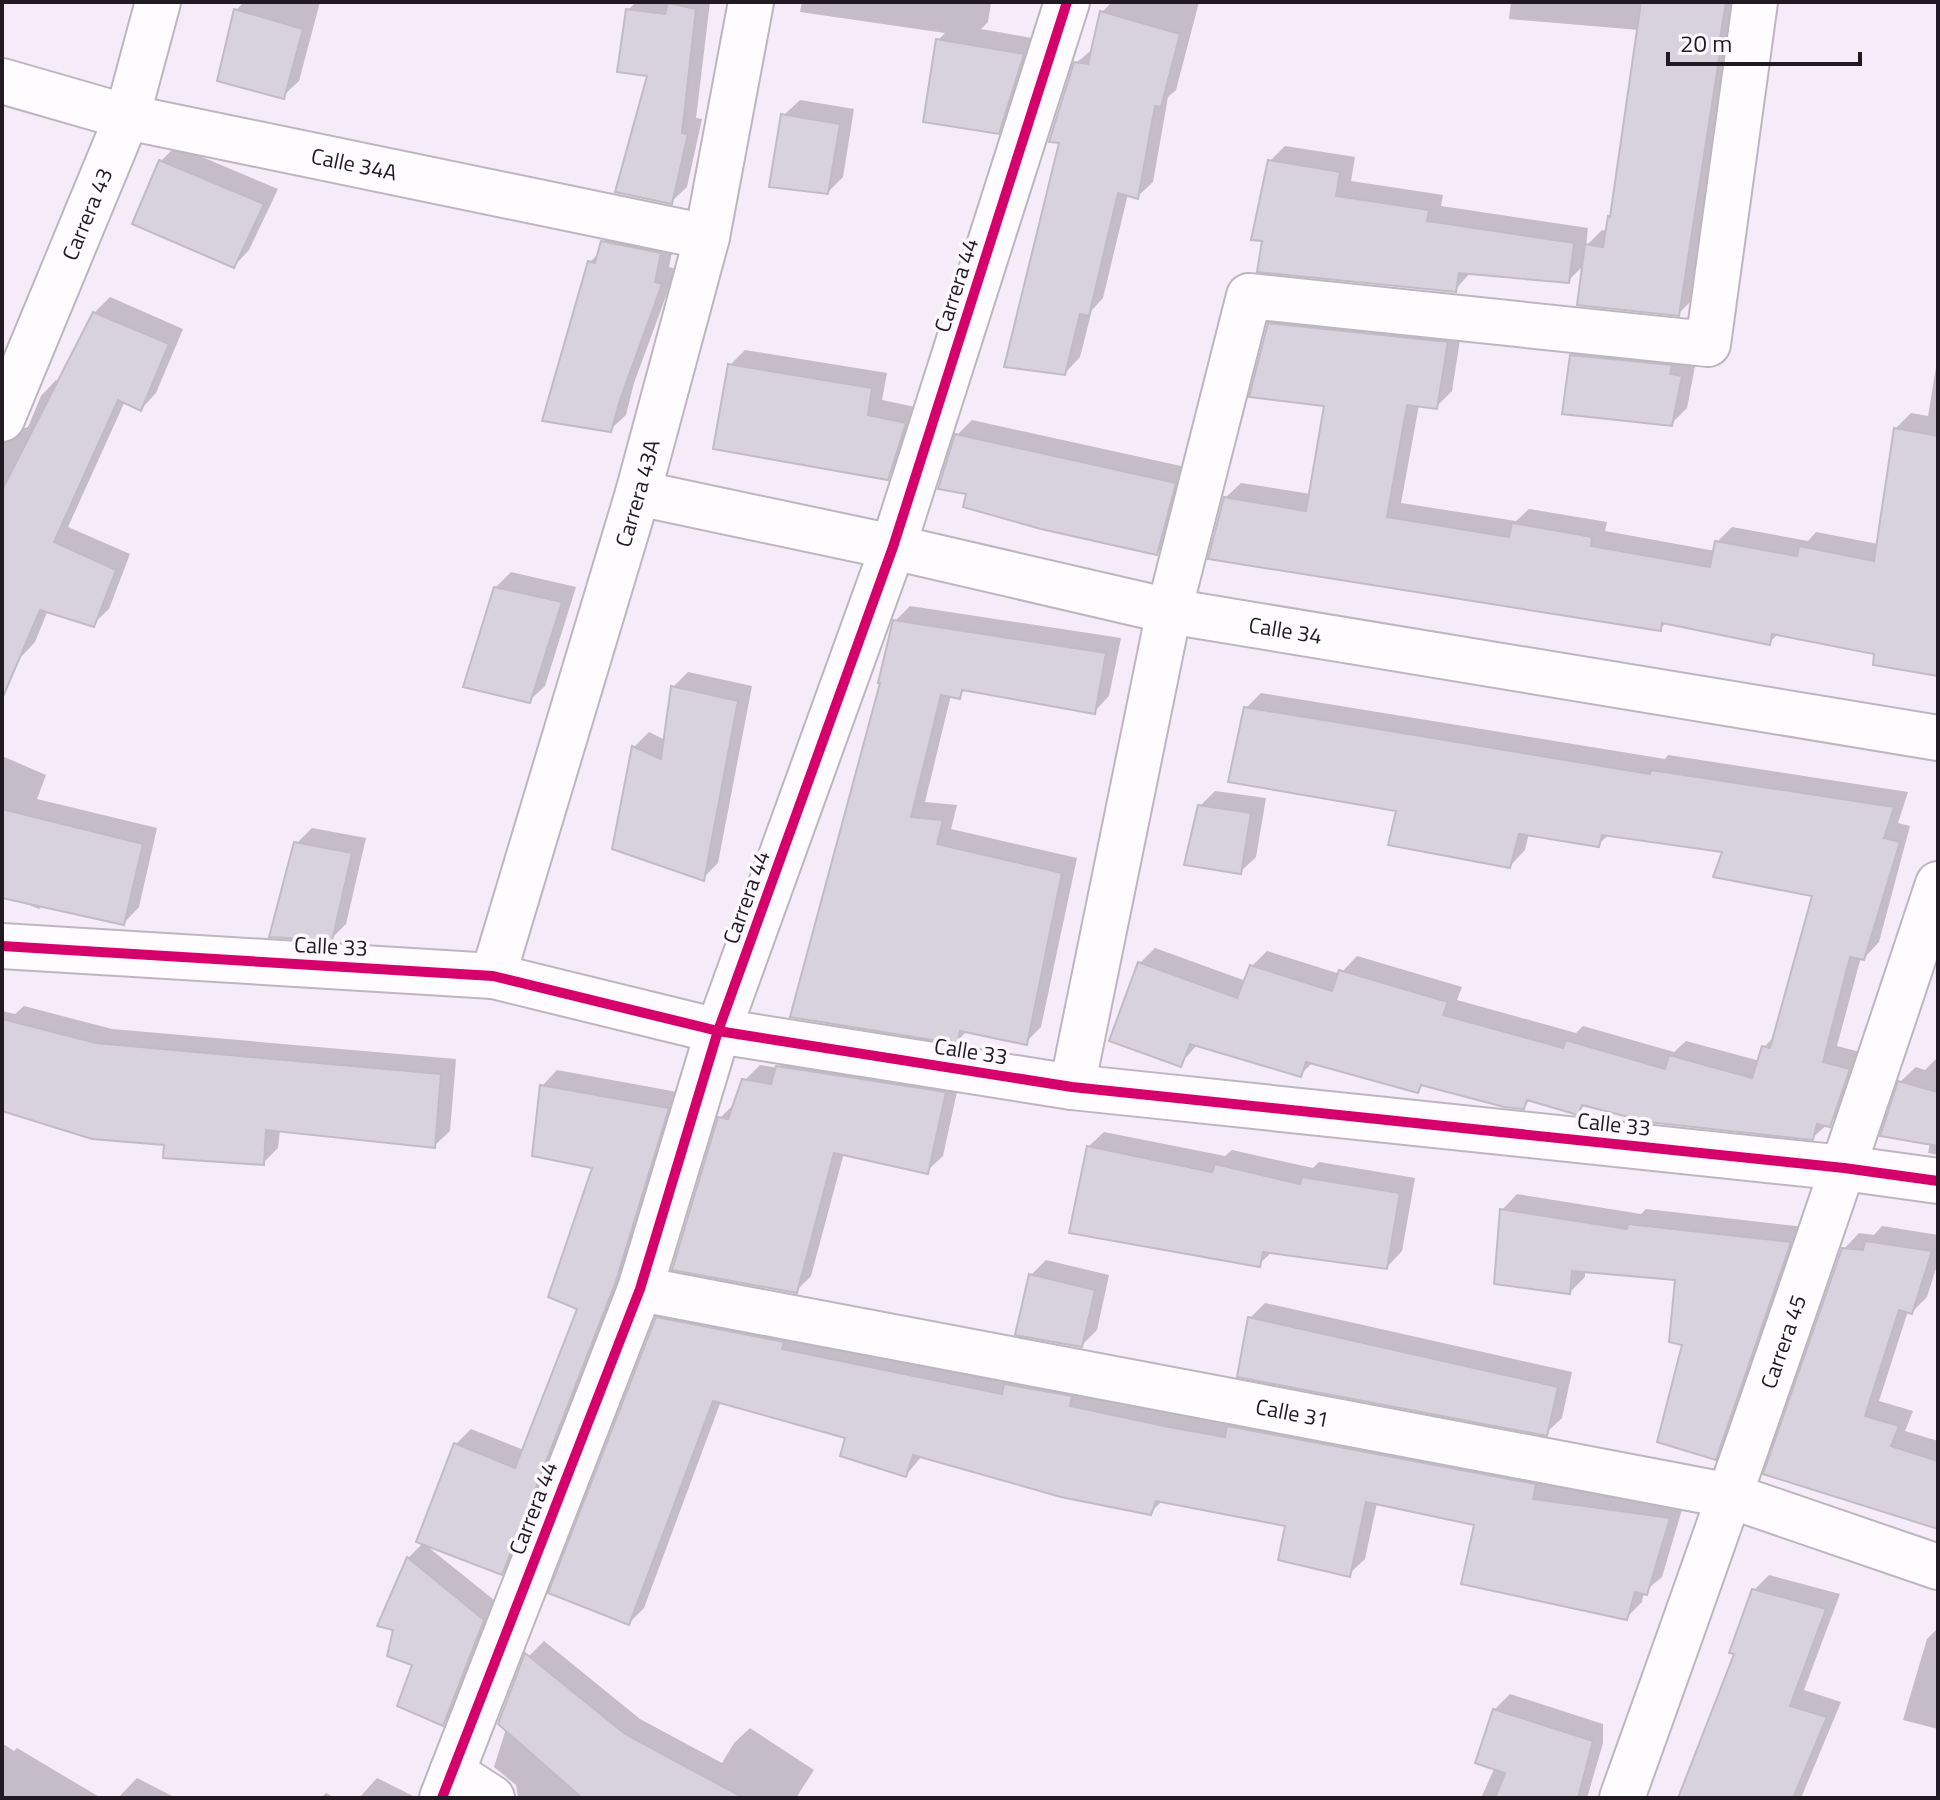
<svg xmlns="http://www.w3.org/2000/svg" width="1940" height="1800" viewBox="0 0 1940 1800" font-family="'Titillium Web',sans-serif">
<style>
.shadow{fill:#0003}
.building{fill:#d8d2de;stroke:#c1bbc6;stroke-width:2}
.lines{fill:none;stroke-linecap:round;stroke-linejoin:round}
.minor-casing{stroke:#bdb6c1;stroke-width:48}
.minor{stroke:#fefcfe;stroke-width:44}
.cycleway-casing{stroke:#fcf8fd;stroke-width:15}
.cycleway{stroke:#d6006c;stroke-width:10}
.labels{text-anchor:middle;stroke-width:7;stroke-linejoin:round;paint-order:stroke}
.street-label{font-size:22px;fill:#211a23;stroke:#fcf8fd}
</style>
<rect width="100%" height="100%" fill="#f5ebf9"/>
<g class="shadow">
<polygon points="244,2 320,2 299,81 283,96 236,10"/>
<polygon points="636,2 710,2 696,118 702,119 687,187 671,202 650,74 628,10"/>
<polygon points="802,2 991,2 988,22 981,29 1038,39 1013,116 998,132 938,40 945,33 800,12"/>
<polygon points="1112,2 1199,2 1176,90 1168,97 1153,182 1137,197 1128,194 1103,298 1092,310 1080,357 1065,373 1061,142 1076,63 1094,48 1102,12"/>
<polygon points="1511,2 1738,2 1694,298 1678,314 1584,265 1568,281 1471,272 1455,290 1270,161 1285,146 1355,157 1351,181 1443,195 1441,206 1588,228 1586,246 1602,230 1608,231 1613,214 1639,30 1509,19"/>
<polygon points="800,100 854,109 843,177 828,192 784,115"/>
<polygon points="176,146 278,189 249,250 234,266 161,161"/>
<polygon points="618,226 675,238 669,267 676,269 634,383 626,415 610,430 590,262 600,252 603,242"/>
<polygon points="110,297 183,329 156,393 141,409 125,401 68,527 130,554 109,609 93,624 48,610 35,642 20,658 2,650 2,423 9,428 21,429 28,427 41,396 56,380 61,382 94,313"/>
<polygon points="1285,309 1462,327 1452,391 1436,407 1419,405 1401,503 1516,521 1529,509 1607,522 1605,531 1715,551 1717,542 1732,527 1808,541 1816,532 1878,544 1895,429 1911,413 1928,416 1938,355 1938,672 1876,652 1779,633 1769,643 1667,622 1660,629 1225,498 1241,483 1311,494 1326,405 1270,324"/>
<polygon points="1587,340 1696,361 1687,408 1671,424 1572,356"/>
<polygon points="745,350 887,373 882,400 920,408 903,462 887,478 730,365"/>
<polygon points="972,420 1190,468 1172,538 1157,553 968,493 957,435"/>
<polygon points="511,572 576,587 545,686 529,701 495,588"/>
<polygon points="910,606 1121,638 1109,696 1094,712 966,689 959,696 951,695 925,802 957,805 951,829 1077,858 1041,1027 1026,1042 968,1030 957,1041 882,682 895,621"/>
<polygon points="688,672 752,686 718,863 703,878 634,747 649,732 665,740 673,687"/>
<polygon points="1261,693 1665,759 1668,755 1908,792 1898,823 1910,826 1879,942 1864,958 1861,957 1837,1046 1864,1053 1845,1109 1812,1138 1586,1104 1577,1113 1531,1099 1523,1107 1424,1084 1418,1091 1313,1062 1300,1075 1198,1044 1180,1064 1140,963 1155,948 1246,981 1252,966 1267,951 1340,974 1357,956 1462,987 1457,1000 1576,1033 1583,1026 1674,1052 1686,1041 1760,1061 1764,1047 1775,1036 1815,895 1725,850 1609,834 1598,845 1529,833 1525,850 1510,866 1399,809 1246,708"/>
<polygon points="2,756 46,775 37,799 157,828 139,907 124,923 43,905 39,909 2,894"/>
<polygon points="1215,791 1266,798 1256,857 1240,872 1200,806"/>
<polygon points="312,828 366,838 346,924 331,939 296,844"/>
<polygon points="24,1006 112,1029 456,1059 450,1131 434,1146 280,1130 278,1148 263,1163 2,1109 2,1011 15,1014"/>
<polygon points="794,1051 960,1078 943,1156 927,1171 844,1153 811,1276 796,1291 720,1118 736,1102 744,1081 760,1065 778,1068"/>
<polygon points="1938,1057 1938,1155 1928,1153 1930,1143 1900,1082 1916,1067 1925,1070"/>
<polygon points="557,1070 683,1093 631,1264 517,1557 501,1573 456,1444 471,1429 524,1450 579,1308 594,1166 542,1086"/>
<polygon points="1104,1132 1225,1156 1232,1150 1313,1168 1319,1162 1415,1178 1402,1251 1387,1267 1273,1251 1259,1264 1088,1147"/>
<polygon points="1517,1194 1641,1214 1646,1209 1805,1227 1730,1442 1715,1458 1684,1343 1677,1279 1585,1270 1585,1277 1570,1292 1502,1210"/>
<polygon points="1882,1226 1938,1235 1938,1262 1927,1297 1912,1312 1908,1311 1879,1401 1913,1411 1905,1431 1938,1441 1938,1527 1766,1473 1844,1249 1859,1233 1874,1235"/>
<polygon points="1046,1260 1109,1275 1097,1330 1082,1345 1031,1275"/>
<polygon points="673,1303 1550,1469 1547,1484 1684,1503 1662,1577 1644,1592 1642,1602 1626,1618 1476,1523 1377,1503 1365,1559 1349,1574 1287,1524 1163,1500 1150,1513 922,1456 906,1475 848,1437 721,1401 644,1608 629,1623 657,1319"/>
<polygon points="1265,1303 1572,1372 1562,1418 1546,1433 1250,1318"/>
<polygon points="423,1543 499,1604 458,1708 443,1723 396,1629 408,1558"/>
<polygon points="1769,1575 1840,1594 1804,1690 1841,1702 1801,1798 1680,1798 1737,1653 1754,1590"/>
<polygon points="1938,1628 1938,1729 1903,1720 1927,1639"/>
<polygon points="544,1641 640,1719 722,1763 734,1743 750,1728 814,1770 796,1798 518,1798 516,1785 494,1767 529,1656"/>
<polygon points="1510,1694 1603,1724 1603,1743 1587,1798 1481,1798 1495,1767 1494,1710"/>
<polygon points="2,1743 14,1751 17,1748 101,1798 2,1798"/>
<polygon points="137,1778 176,1798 118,1798"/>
<polygon points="377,1778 417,1798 359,1798"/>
<polygon points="326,1793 335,1798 321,1798"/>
</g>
<g class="building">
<polygon points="1641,2 1726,2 1720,39 1722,40 1679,316 1577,305 1585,244 1603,247 1608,216 1610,217"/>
<polygon points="668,3 696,9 682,133 688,134 672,204 615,192 647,76 617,72 626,9 665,14"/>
<polygon points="234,9 303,29 284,99 217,81"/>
<polygon points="1100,11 1180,34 1161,107 1155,106 1138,199 1118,193 1089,316 1080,314 1065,375 1004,367 1059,143 1049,142 1074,62 1088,64"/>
<polygon points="936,39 1024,54 999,134 923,122"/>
<polygon points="781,114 840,124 828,194 769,187"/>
<polygon points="159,160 264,204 234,268 132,224"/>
<polygon points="1268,160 1340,172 1336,196 1429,210 1427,221 1574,243 1569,283 1459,273 1456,292 1257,272 1262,241 1251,240"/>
<polygon points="601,241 661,253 655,282 662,284 620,400 611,432 542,421 588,261 595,263"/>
<polygon points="93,312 169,344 141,411 118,400 54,542 116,570 94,627 40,610 2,699 2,490"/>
<polygon points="1268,323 1448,342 1437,409 1407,405 1387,517 1509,537 1512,523 1592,537 1591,546 1710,567 1715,541 1797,556 1799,546 1874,561 1894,428 1938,436 1938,676 1873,665 1874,654 1772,634 1770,645 1662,623 1661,631 1208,559 1224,497 1306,511 1324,406 1249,397"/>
<polygon points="1570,355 1672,365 1670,374 1682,376 1672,426 1562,414"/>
<polygon points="728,364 872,388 868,415 906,423 888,480 713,449"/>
<polygon points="955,434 1176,483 1157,555 1041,529 963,507 966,494 938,489"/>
<polygon points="494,587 562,602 530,703 463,687"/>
<polygon points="893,620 1106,653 1095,714 962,690 960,699 941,695 911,817 943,820 937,844 1062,873 1027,1045 960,1031 957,1044 790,1017 880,683 878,683"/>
<polygon points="671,686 738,701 704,881 612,849 632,746 661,759"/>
<polygon points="1244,707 1650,774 1651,770 1894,807 1884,838 1900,842 1864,960 1850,957 1823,1062 1850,1069 1830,1127 1817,1124 1813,1140 1648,1122 1582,1105 1578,1115 1527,1100 1524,1109 1504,1107 1421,1085 1418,1093 1306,1062 1301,1077 1190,1044 1181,1067 1109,1041 1138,962 1237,998 1250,965 1332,991 1339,970 1448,1002 1443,1015 1563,1048 1566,1040 1665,1069 1669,1055 1752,1078 1762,1046 1770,1048 1812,896 1713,877 1722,852 1602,835 1599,847 1519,834 1510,868 1388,845 1396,811 1228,782"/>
<polygon points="1198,805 1251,813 1241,874 1184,865"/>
<polygon points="2,809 143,844 124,925 2,898"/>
<polygon points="294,842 352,853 332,941 269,937"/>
<polygon points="2,1019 96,1043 441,1074 435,1148 266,1130 264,1165 163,1158 164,1145 92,1139 2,1111"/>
<polygon points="776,1066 946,1092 928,1174 834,1153 797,1293 672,1270 718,1117 728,1119 742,1079 771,1084"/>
<polygon points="1898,1081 1938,1092 1938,1146 1880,1136"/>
<polygon points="540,1085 669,1108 616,1281 502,1575 416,1542 454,1443 515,1468 577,1309 548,1297 592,1168 532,1156"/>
<polygon points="1087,1146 1212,1172 1215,1164 1300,1184 1302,1177 1400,1193 1387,1269 1263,1252 1260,1267 1069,1233"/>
<polygon points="1500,1209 1627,1229 1628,1224 1791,1242 1716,1460 1657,1442 1682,1345 1669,1342 1675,1280 1572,1271 1570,1294 1494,1284"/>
<polygon points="1865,1241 1932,1251 1912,1314 1899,1310 1865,1416 1899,1426 1891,1446 1938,1461 1938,1529 1763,1474 1842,1248 1863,1250"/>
<polygon points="1029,1274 1095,1290 1082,1347 1015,1335"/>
<polygon points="656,1317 784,1342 782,1349 1002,1394 1004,1384 1072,1396 1070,1406 1169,1427 1225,1437 1227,1426 1536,1484 1533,1499 1670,1518 1647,1595 1635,1592 1627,1620 1461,1584 1474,1525 1366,1502 1350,1577 1278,1560 1285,1526 1156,1501 1151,1515 1061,1497 913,1455 906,1477 840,1456 845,1438 713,1401 629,1625 548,1593"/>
<polygon points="1248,1317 1558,1387 1547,1436 1237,1377"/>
<polygon points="407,1557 484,1620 443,1726 397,1706 412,1665 387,1656 393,1630 377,1626"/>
<polygon points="1752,1589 1826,1609 1790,1706 1827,1717 1793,1798 1678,1798 1734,1654 1729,1653"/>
<polygon points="525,1653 625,1734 744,1798 582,1798 498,1724"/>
<polygon points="1493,1709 1593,1741 1578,1798 1495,1798 1505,1773 1475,1763"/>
</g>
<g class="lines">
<defs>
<g id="minor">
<path id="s1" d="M2 81 127 117 707 237"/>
<path id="s2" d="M2 419 127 117 158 2"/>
<path id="s3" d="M638 493 893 547 1169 611 1938 738"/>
<polyline points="2,946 493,976 718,1031 1072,1087 1844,1168 1938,1181"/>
<path id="s4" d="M493 976 638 493 707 237 751 2"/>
<polyline points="1072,1087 1169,611 1249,296 1708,344 1755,2"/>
<path id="s5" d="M640 1289 1731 1496 1938 1567"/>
<polyline points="452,1772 492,1798"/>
<polyline points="442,1798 640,1289 718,1031 893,547 1067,2"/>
<path id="s6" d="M1622 1798C1731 1495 1837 1190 1938 884"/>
</g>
</defs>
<use href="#minor" class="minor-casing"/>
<use href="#minor" class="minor"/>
<defs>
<g id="cycleway">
<polyline points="2,946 493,976 718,1031 1072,1087 1844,1168 1938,1181"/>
<polyline points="442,1798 640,1289 718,1031 893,547 1067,2"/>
</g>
</defs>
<use href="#cycleway" class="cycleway-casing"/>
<use href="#cycleway" class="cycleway"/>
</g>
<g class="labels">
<g class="street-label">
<text dy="8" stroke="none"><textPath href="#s1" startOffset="362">Calle 34A</textPath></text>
<text dy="8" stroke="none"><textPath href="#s2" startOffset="222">Carrera 43</textPath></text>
<text transform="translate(956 285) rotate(-72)" y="8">Carrera 44</text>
<text dy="8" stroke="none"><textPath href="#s4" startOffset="504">Carrera 43A</textPath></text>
<text dy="8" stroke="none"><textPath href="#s3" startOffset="662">Calle 34</textPath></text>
<text transform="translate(746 897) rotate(-70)" y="8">Carrera 44</text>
<text transform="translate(331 946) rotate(3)" y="8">Calle 33</text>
<text transform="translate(971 1051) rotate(9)" y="8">Calle 33</text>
<text transform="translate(1614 1124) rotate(6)" y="8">Calle 33</text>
<text dy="8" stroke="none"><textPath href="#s6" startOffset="484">Carrera 45</textPath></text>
<text dy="8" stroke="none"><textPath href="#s5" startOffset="664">Calle 31</textPath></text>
<text transform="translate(533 1508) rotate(-69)" y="8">Carrera 44</text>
</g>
</g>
<rect width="1940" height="1800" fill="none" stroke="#211a23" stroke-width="8"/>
<path d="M1668 52v12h192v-12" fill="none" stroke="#211a23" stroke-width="4"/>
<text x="1680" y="52" font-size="24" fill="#211a23" stroke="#fcf8fd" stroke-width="6" paint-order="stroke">20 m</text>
</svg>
